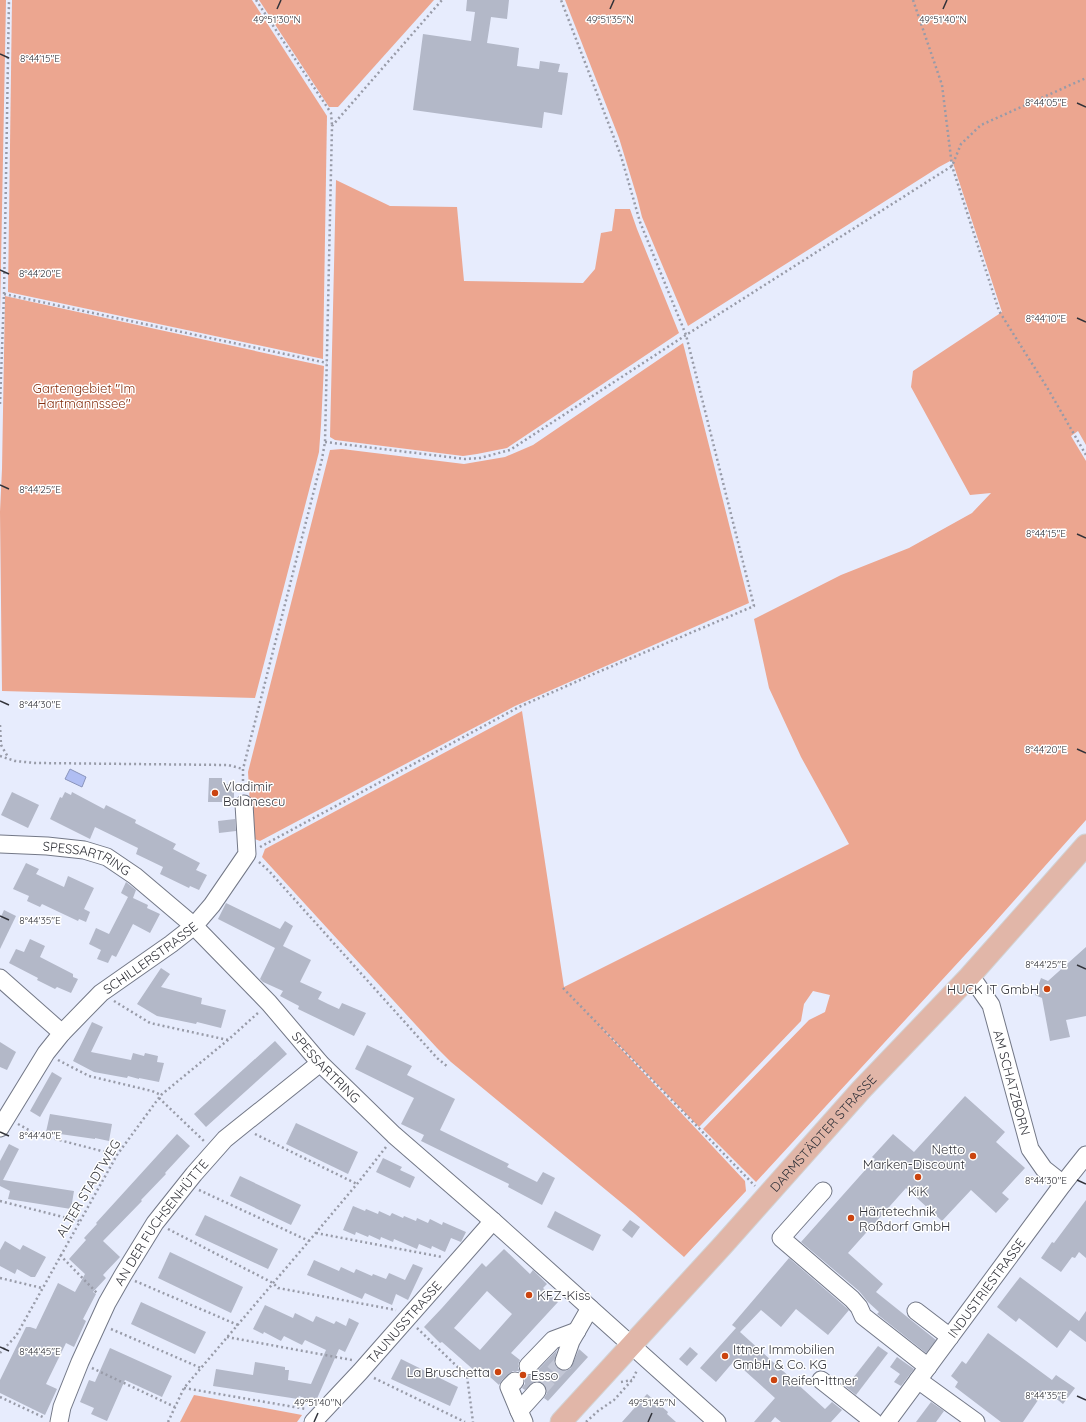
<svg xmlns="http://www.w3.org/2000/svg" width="1086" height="1422" viewBox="0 0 1086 1422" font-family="Quicksand,sans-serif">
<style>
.green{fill:#eca690}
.water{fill:#b0bef3;stroke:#8a94bb}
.building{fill:#b3b8c8;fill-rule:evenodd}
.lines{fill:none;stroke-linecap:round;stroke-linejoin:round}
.minor-tunnel{stroke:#c3c7d6;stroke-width:17;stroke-dasharray:17 8;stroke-linecap:butt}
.minor-casing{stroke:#737887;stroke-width:19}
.major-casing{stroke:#d2d2d3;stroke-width:23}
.path{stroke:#989ba8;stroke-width:2.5;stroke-dasharray:2 3;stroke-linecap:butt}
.minor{stroke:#fff;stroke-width:17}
.major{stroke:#e1b6a8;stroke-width:21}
.ticks{fill:none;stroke:#313239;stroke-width:1.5}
.poi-dot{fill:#cb440f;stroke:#fff;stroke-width:1.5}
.labels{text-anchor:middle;stroke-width:3;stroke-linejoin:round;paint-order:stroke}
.park-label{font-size:13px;fill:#842d0d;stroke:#fff}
.poi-label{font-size:13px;fill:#313239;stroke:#fff;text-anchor:start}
.street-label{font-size:13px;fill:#313239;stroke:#fff}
.ticks-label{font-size:10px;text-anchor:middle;fill:#313239;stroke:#fff;stroke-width:3;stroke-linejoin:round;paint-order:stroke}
</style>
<rect width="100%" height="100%" fill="#e7ecfd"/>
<g class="green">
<polygon points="0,0 6,0 0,316"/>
<polygon points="12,0 252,0 327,116 323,359 8,292"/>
<polygon points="259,0 434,0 338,107 329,107"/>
<polygon points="565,0 1086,0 1086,445 1078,431 1071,436 1086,461 1086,820 988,930 756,1182 703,1129 809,1020 825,1012 830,995 813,991 804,1004 801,1021 699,1127 594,1020 745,1181 746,1191 684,1257 635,1214 451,1062 437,1048 262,857 265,849 522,711 564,987 849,844 801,757 769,688 754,619 841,575 909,548 972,513 991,493 970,495 911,387 913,371 1002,312 952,160 939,167 688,326 642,217 637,197 619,138"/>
<polygon points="336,180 390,206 457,207 464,281 583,283 595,269 601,233 612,231 615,209 630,209 637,229 679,333 507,448 477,454 463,456 335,440 330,437"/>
<polygon points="5,296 324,366 321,425 319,452 255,698 2,691 0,512 2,469"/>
<polygon points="683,343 749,603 515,706 260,841 252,838 248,772 330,450 342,449 464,464 505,457 533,445"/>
<polygon points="194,1395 302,1415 297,1422 180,1422"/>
</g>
<polygon class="water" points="70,769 86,777 82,787 65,779"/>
<g class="building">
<polygon points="467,0 509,0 507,19 491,17 487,43 519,48 517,66 539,69 540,61 560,64 558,72 568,73 562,115 544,112 542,128 413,110 423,34 471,41 475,12 466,11"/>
<polygon points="209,778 222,778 222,784 234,784 234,798 222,798 222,802 208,802"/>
<polygon points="12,792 39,805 28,828 1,815"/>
<polygon points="65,792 71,795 72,792 104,809 106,805 136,820 135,823 176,844 173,849 200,863 196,870 207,875 199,890 190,886 189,888 160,874 163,867 136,854 138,848 95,827 90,839 50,819 60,797 62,798"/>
<polygon points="235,819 236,831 219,833 218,821"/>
<polygon points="26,863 39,869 36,874 64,887 68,876 94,888 84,909 90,912 86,922 79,919 78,921 42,904 40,907 27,901 29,896 13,889"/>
<polygon points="126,882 136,890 133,898 148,905 147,908 160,914 150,933 133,924 116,957 112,955 108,963 97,959 101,950 89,944 96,928 109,934 128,897 121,893"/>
<polygon points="226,903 280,929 285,921 293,926 283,946 311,960 300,982 322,992 318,999 328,1004 339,1009 342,1003 366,1013 354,1036 298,1009 299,1006 280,996 283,991 263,982 260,979 275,948 218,919"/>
<polygon points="4,910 16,916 0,949 0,919"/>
<polygon points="30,939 45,946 40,957 73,974 73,977 78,979 71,993 57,987 55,989 37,980 38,978 9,963 16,949 24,952"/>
<polygon points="1086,947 1086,1016 1066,1020 1070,1037 1050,1041 1042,998 1035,995 1041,978 1048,981"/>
<polygon points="161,968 170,974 161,987 202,998 201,1004 226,1010 221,1028 197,1022 196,1024 157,1016 137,1004"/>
<polygon points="92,1022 103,1027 91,1052 131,1060 133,1053 144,1056 145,1053 158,1056 157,1062 164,1063 159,1082 139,1078 139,1079 128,1076 127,1078 94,1072 73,1061"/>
<polygon points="275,1041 287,1054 206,1127 194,1114"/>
<polygon points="0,1042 16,1052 7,1070 0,1067"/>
<polygon points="367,1045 412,1066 407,1075 455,1099 440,1130 509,1164 507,1167 537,1182 543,1172 555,1178 542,1205 508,1187 509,1184 421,1141 424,1135 401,1124 414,1098 355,1069"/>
<polygon points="52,1072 62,1078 40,1117 30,1111"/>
<polygon points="965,1096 1005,1132 996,1142 1025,1168 1002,1193 1009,1199 996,1213 971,1190 942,1221 906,1188 848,1253 883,1284 876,1292 936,1340 926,1353 877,1314 879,1312 868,1302 859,1291 801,1242 875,1159 872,1157 893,1134 914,1152"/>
<polygon points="50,1114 112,1124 109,1141 95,1138 95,1139 60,1134 60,1135 46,1132"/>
<polygon points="296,1123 358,1152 348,1174 286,1144"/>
<polygon points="177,1134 190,1146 165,1173 166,1174 141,1200 142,1201 103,1241 120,1257 103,1275 106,1278 93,1292 96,1294 83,1319 86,1321 74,1347 66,1343 46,1384 57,1389 45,1415 0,1393 0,1380 26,1327 30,1327 36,1329 58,1283 75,1292 85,1274 69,1259 86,1240 84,1238 97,1224 96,1223"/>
<polygon points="9,1144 19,1149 3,1180 74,1191 71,1209 8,1199 10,1191 0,1186 0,1161"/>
<polygon points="383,1158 402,1167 400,1170 415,1177 410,1188 376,1172"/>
<polygon points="240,1176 301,1205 291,1225 230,1196"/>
<polygon points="1086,1200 1086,1258 1079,1252 1075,1258 1072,1257 1061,1272 1041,1258 1052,1242 1054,1243"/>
<polygon points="353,1206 365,1211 366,1209 378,1214 379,1211 390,1216 392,1213 403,1218 404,1216 416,1221 417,1218 428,1223 430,1219 442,1225 443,1222 466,1232 461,1242 451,1238 445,1252 432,1246 431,1249 419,1244 417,1249 394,1239 393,1242 381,1237 380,1240 369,1235 368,1237 356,1232 355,1235 343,1230"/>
<polygon points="555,1211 601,1235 593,1251 547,1227"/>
<polygon points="205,1215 278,1249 268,1269 195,1235"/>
<polygon points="630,1220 640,1227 632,1238 622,1230"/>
<polygon points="5,1241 20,1250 23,1245 46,1257 35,1277 31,1277 17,1269 15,1274 0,1266 0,1250"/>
<path d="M504 1249 530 1274 533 1270 547 1284 543 1288 558 1302 511 1353 520 1360 518 1364V1368L521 1373 526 1376H530L535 1373 557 1350 554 1362 557 1368 561 1371H566L571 1368 579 1349 588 1357 548 1401 544 1398 547 1393V1388L543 1383 539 1381 534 1382 525 1390 522 1388 525 1384V1379L522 1374 518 1371H513L502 1380 499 1385 480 1368 476 1372 442 1342 440 1343 424 1327 442 1308 482 1263 486 1267ZM487 1291 512 1314 480 1350 454 1328Z"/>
<polygon points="170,1252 243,1287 231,1313 158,1278"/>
<polygon points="789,1258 849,1310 828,1335 796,1309 781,1327 761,1310 740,1332 825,1409 832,1402 842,1410 831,1422 781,1422 775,1417 771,1422 754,1422 775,1398 734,1361 716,1382 700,1368 736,1328 732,1325"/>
<polygon points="314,1260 339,1271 341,1267 354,1273 356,1269 372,1276 373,1274 386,1279 389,1273 405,1280 413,1264 423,1268 408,1300 396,1294 392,1305 365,1293 362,1299 307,1275"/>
<polygon points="1020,1277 1079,1321 1086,1311 1086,1342 1070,1330 1057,1348 1019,1318 1016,1322 997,1307"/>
<polygon points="141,1302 206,1332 195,1354 131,1324"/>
<polygon points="265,1305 293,1318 295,1313 313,1322 316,1316 334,1324 336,1321 346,1326 349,1318 359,1323 345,1352 339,1349 315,1403 299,1396 298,1399 213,1386 216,1369 253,1375 255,1362 285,1367 285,1370 289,1370 288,1380 311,1384 326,1350 305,1340 302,1345 284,1336 281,1341 264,1332 263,1334 253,1329"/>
<polygon points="988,1333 1052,1380 1056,1375 1075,1388 1063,1404 1045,1390 1023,1422 1001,1422 955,1387 958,1382 951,1376 962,1361 966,1364"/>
<polygon points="878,1346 888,1353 856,1395 846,1387"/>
<polygon points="690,1347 698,1354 687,1366 679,1359"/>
<polygon points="110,1348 172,1376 162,1397 125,1380 107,1421 91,1414 94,1408 80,1402 89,1380 95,1382"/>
<polygon points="897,1357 914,1369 901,1386 894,1382 900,1374 890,1367"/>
<polygon points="401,1359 458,1387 450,1406 391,1379"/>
<polygon points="647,1394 668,1412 667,1414 676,1422 622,1422"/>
<polygon points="931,1402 944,1411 936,1422 916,1422"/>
</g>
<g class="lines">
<polyline class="minor-tunnel" points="537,1391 564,1361"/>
<defs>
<g id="minor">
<path id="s1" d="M0 844 47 846 84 850 107 857 135 876 194 926 269 1003 320 1063 394 1135 493 1221 717 1422"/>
<path id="s2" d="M969 977 977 985 991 1005 1030 1149 1044 1169 1063 1184"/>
<polyline points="0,978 62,1033"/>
<path id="s3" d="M0 1128 46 1053 62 1033 101 993 171 944 194 926 212 905 247 854 244 804"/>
<polyline points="823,1191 781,1238 852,1299 859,1307 863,1316 928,1367"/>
<polyline points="916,1311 950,1337"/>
<polyline points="564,1361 571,1341 590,1308"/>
<polyline points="528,1366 553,1340 577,1331"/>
<polyline points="821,1380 874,1422"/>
<polyline points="918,1380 976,1422"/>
<polyline points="515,1381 509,1387 519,1411"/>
<path id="s4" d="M59 1422 62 1407 80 1362 107 1303 123 1275 155 1223 194 1174 225 1139 320 1063"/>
<path id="s5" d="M313 1422 360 1372 493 1221"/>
<polyline points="524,1422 519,1411 537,1391"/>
<path id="s6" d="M887 1422 1063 1184 1086 1155"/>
</g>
<g id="major">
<path id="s7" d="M561 1422 724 1244 861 1090 969 977 1086 845"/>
</g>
</defs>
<use href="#minor" class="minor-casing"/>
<use href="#major" class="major-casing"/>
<g class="path">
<polyline points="256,0 331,113 332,125"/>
<polyline points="913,0 942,85 952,166 999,311 1048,389 1086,455"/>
<polyline points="4,294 327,363"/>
<polyline points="0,404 4,294 9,0"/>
<polyline points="325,442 465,459 480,458 510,450 686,335 952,166 961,144 981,125 1086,78"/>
<polyline points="0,725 1,745 8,757"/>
<polyline points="0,756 15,761 35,763 228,765 243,769"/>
<polyline points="243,791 243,769 322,459 325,442 332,126 442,0"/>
<polyline points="260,847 519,707 596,673 754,606 686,335 640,222 621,156 561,0"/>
<polyline points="259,862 269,871 437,1058 448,1067"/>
<polyline points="563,988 755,1186"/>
<polyline points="114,1001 150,1023 228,1040"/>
<polyline points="58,1060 89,1076 152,1091 161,1095"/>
<polyline points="159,1098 205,1142"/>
<polyline points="18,1124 36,1134 117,1155"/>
<polyline points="255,1134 357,1184"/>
<polyline points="199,1190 309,1241"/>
<polyline points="0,1201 79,1221"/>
<polyline points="168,1229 273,1283 278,1288 396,1310"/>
<polyline points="316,1233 442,1257"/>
<polyline points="60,1255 97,1293"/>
<polyline points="0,1278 42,1288"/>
<polyline points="135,1281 238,1325"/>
<polyline points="417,1328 467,1376 473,1422"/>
<polyline points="111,1329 201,1368"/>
<polyline points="227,1337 352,1360"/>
<polyline points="0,1353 16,1336 117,1155 161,1095 228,1040 259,1012"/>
<polyline points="92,1368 175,1407"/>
<polyline points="374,1378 465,1422"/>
<polyline points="621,1382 632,1380"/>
<polyline points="184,1388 306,1409"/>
<polyline points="0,1397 45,1418"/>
<polyline points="168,1422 184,1388 309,1241 357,1184 386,1147"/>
<polyline points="586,1422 598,1411 614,1400 633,1379 637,1370"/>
</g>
<use href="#minor" class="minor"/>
<use href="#major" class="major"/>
</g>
<path class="ticks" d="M277 9 281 0M610 9 614 0M943 9 947 0M0 54 9 58M1077 103 1086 107M0 270 9 274M1077 318 1086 322M0 485 9 489M1077 534 1086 538M0 701 9 705M1077 749 1086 753M0 916 9 920M1077 965 1086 969M0 1132 9 1136M1077 1180 1086 1184M0 1347 9 1351M1077 1396 1086 1400M314 1422 318 1413M648 1422 652 1413"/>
<g class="poi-dot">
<circle cx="215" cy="793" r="4"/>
<circle cx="1047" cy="989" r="4"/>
<circle cx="973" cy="1156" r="4"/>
<circle cx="918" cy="1177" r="4"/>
<circle cx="851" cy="1218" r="4"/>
<circle cx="529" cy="1295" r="4"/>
<circle cx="725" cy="1356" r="4"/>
<circle cx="498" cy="1372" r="4"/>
<circle cx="523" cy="1375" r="4"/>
<circle cx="774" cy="1380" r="4"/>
</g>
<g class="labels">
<g class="park-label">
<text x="84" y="393">Gartengebiet "Im<tspan x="84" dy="15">Hartmannssee"</tspan></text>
</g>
<g class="poi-label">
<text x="223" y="791">Vladimir<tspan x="223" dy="15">Balanescu</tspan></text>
<text x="1039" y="994" text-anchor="end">HUCK IT GmbH</text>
<text x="965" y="1154" text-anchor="end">Netto<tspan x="965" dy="15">Marken-Discount</tspan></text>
<text x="918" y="1196" text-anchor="middle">KiK</text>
<text x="859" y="1216">Härtetechnik<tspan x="859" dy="15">Roßdorf GmbH</tspan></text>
<text x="537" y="1300">KFZ-Kiss</text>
<text x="733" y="1354">Ittner Immobilien<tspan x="733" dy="15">GmbH &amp; Co. KG</tspan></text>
<text x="490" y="1377" text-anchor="end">La Bruschetta</text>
<text x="531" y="1380">Esso</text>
<text x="782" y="1385">Reifen-Ittner</text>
</g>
<g class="street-label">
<text dy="5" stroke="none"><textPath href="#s1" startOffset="89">SPESSARTRING</textPath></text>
<text dy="5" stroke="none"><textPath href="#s3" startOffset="230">SCHILLERSTRASSE</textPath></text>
<text dy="5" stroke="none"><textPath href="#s1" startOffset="413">SPESSARTRING</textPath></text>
<text dy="5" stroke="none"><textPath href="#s2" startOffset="116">AM SCHATZBORN</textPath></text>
<text dy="5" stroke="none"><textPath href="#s7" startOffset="390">DARMSTÄDTER STRASSE</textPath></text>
<text transform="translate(88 1188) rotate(-59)" y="5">ALTER STADTWEG</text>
<text dy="5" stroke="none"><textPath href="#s4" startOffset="226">AN DER FUCHSENHÜTTE</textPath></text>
<text dy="5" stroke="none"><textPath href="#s6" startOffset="167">INDUSTRIESTRASSE</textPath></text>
<text dy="5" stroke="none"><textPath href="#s5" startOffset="135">TAUNUSSTRASSE</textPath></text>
</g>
</g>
<g class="ticks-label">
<text x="277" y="23">49°51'30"N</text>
<text x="610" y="23">49°51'35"N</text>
<text x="943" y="23">49°51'40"N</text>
<text x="40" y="62">8°44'15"E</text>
<text x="1046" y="106">8°44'05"E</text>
<text x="40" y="277">8°44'20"E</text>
<text x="1046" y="322">8°44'10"E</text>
<text x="40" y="493">8°44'25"E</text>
<text x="1046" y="537">8°44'15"E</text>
<text x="40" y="708">8°44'30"E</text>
<text x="1046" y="753">8°44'20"E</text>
<text x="40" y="924">8°44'35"E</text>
<text x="1046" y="968">8°44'25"E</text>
<text x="40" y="1139">8°44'40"E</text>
<text x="1046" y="1184">8°44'30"E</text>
<text x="40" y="1355">8°44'45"E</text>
<text x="1046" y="1399">8°44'35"E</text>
<text x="318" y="1406">49°51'40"N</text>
<text x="652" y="1406">49°51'45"N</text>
</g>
</svg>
